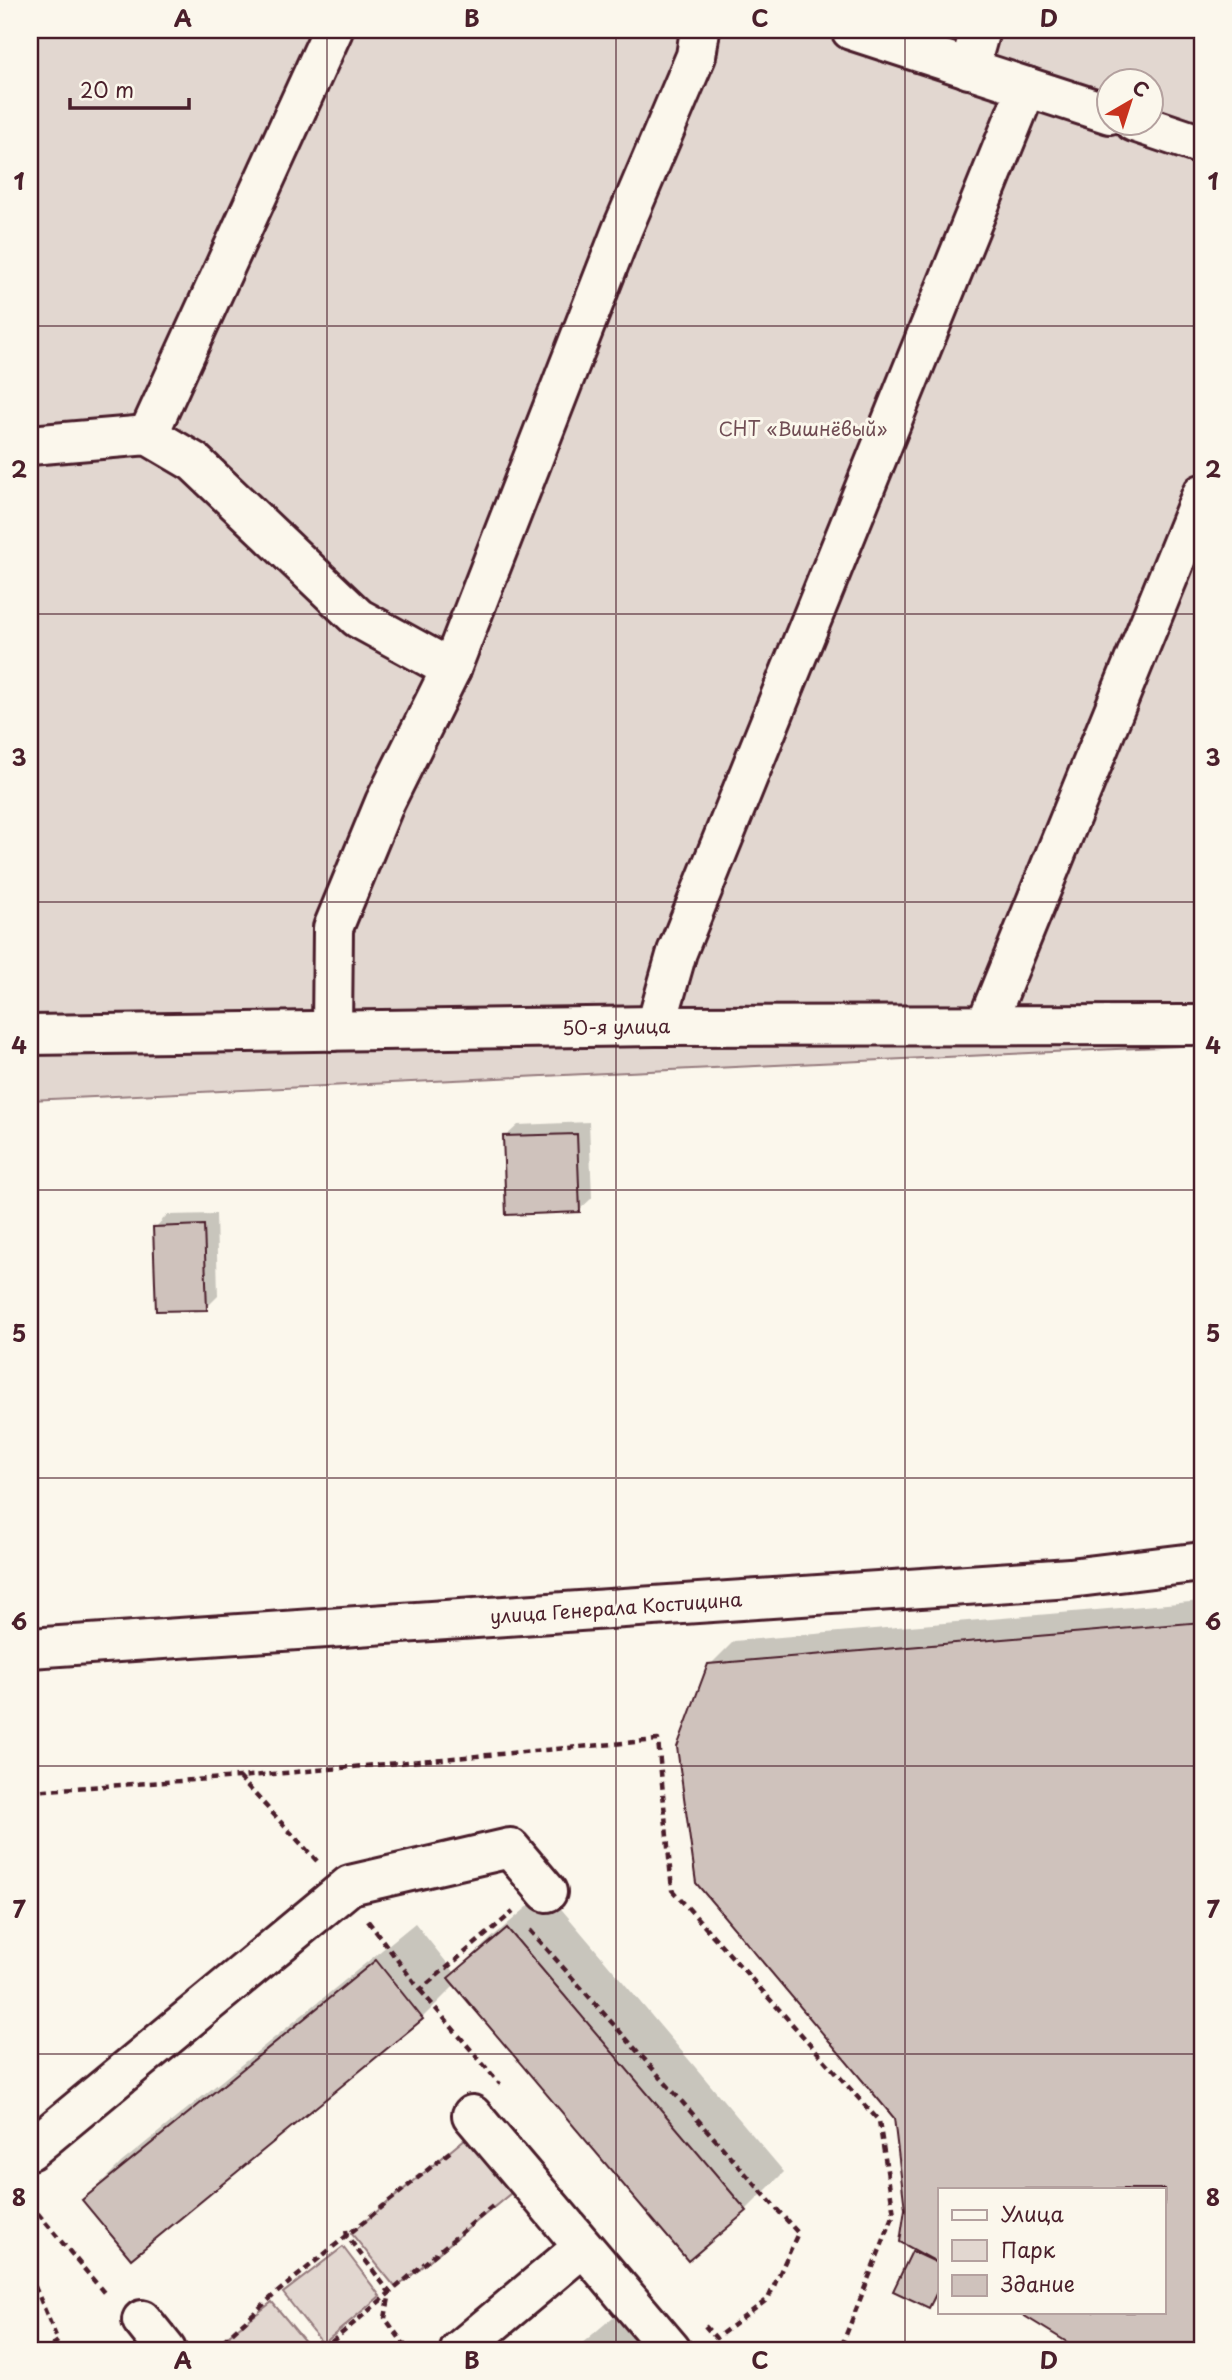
<svg xmlns="http://www.w3.org/2000/svg" width="1232" height="2380" viewBox="0 0 1232 2380" font-family="'Playpen Sans',sans-serif">
<style>
.green{fill:#e2d7d0;stroke:#967b7e;stroke-width:2;fill-rule:evenodd}
.shadow{fill:#0003}
.building{fill:#cfc2bc;stroke:#4a1f2b;stroke-width:2}
.lines{fill:none;stroke-linecap:round;stroke-linejoin:round}
.minor-casing{stroke:#4a1f2b;stroke-width:44}
.path{stroke:#4a1f2b;stroke-width:4.5;stroke-dasharray:7 5;stroke-linecap:butt}
.minor{stroke:#fbf7ec;stroke-width:38}
.grid{fill:none;stroke:#4a1f2b;stroke-width:2;stroke-opacity:0.55}
.labels{text-anchor:middle;stroke-width:6;stroke-linejoin:round;paint-order:stroke}
.park-label{font-size:19px;fill:#704d54;stroke:#fbf7ec}
.street-label{font-size:19px;fill:#4a1f2b;stroke:#fbf7ec}
.neatline{fill:none;stroke:#4a1f2b;stroke-width:2.5}
.grid-label{font-size:23px;text-anchor:middle;font-weight:bold;fill:#4a1f2b}
</style>
<rect width="100%" height="100%" fill="#fbf7ec"/>
<filter id="ink" filterUnits="userSpaceOnUse"><feTurbulence type="fractalNoise" baseFrequency=".0143" numOctaves="2"/><feDisplacementMap in="SourceGraphic" scale="14" xChannelSelector="R" yChannelSelector="G"/><feConvolveMatrix kernelMatrix="1 2 1 2 8 2 1 2 1" color-interpolation-filters="sRGB"/></filter>
<g filter="url(#ink)">
<g class="green">
<path d="M30 30H1202V1045L30 1100ZM1110 80H1152V122H1110Z"/>
<polygon points="466,2138 511,2193 396,2288 351,2233"/>
<polygon points="343,2247 380,2296 323,2344 283,2293"/>
<polygon points="272,2302 312,2350 239,2350 229,2335"/>
</g>
<g class="shadow">
<polygon points="589,1122 592,1198 579,1210 505,1137 518,1125"/>
<polygon points="216,1214 218,1296 206,1308 155,1228 167,1215"/>
<polygon points="1202,1601 1202,2350 1083,2350 1021,2312 1164,2312 1164,2189 940,2189 940,2289 934,2301 929,2306 914,2252 917,2249 907,2209 895,2117 710,1665 734,1641"/>
<polygon points="546,1891 784,2172 746,2210 456,1984 422,2018 131,2256 84,2200 122,2162 415,1923 455,1973 489,1940"/>
<polygon points="30,2242 35,2248 30,2253"/>
<polygon points="625,2307 662,2350 574,2350"/>
</g>
<g class="building">
<polygon points="577,1134 580,1212 506,1215 503,1136"/>
<polygon points="204,1225 207,1310 156,1311 153,1227"/>
<polygon points="1202,1622 1202,2350 1080,2350 1018,2312 1164,2312 1164,2189 940,2189 940,2264 900,2242 905,2209 894,2118 696,1883 677,1747 708,1664"/>
<polygon points="507,1928 747,2211 688,2261 448,1978"/>
<polygon points="376,1960 423,2019 131,2259 82,2200"/>
<polygon points="912,2251 940,2264 940,2286 929,2308 893,2291"/>
</g>
<g class="lines">
<defs>
<g id="minor">
<polyline points="851,30 1110,114"/>
<polyline points="969,69 980,30"/>
<polyline points="1134,122 1202,145"/>
<polyline points="148,435 333,30"/>
<polyline points="30,445 148,435 194,462 358,618 451,669"/>
<polyline points="986,1025 1202,494"/>
<polyline points="656,1026 677,952 1027,87"/>
<polyline points="332,1031 333,928 385,802 451,669 622,230 696,56 700,30"/>
<polyline points="30,1035 656,1026 1202,1025"/>
<polyline points="30,1648 1070,1578 1202,1562"/>
<polyline points="472,2115 671,2350"/>
<polyline points="30,2150 350,1885 510,1848 547,1892"/>
<polyline points="142,2320 166,2350"/>
<polyline points="460,2350 583,2247"/>
</g>
</defs>
<use href="#minor" class="minor-casing"/>
<g class="path">
<polyline points="239,1777 317,1861"/>
<polyline points="30,1791 239,1777 658,1740 672,1890 879,2121 894,2214 840,2350"/>
<polyline points="368,1921 420,1990 513,1912"/>
<polyline points="530,1930 798,2233 768,2299 716,2338 705,2326"/>
<polyline points="420,1990 500,2084"/>
<polyline points="30,2204 106,2295"/>
<polyline points="346,2230 347,2236 390,2293 385,2318 408,2350"/>
<polyline points="30,2275 58,2341 46,2350"/>
<polyline points="230,2350 223,2341 274,2295 452,2150"/>
<polyline points="322,2350 495,2204"/>
</g>
<use href="#minor" class="minor"/>
</g>
</g>
<path class="grid" d="M327 30V2350M616 30V2350M905 30V2350M30 326H1202M30 614H1202M30 902H1202M30 1190H1202M30 1478H1202M30 1766H1202M30 2054H1202"/>
<g class="labels">
<g class="park-label">
<text x="803" y="436">СНТ «Вишнёвый»</text>
</g>
<g class="street-label">
<text transform="translate(616 1027) rotate(-1)" y="7">50-я улица</text>
<text transform="translate(616 1608) rotate(-4)" y="7">улица Генерала Костицина</text>
</g>
</g>
<rect width="1232" height="2380" fill="none" stroke="#fbf7ec" stroke-width="77"/>
<rect x="938" y="2188" width="228" height="126" fill="#fbf7ec" stroke="#b4a19f" stroke-width="2"/>
<rect x="952" y="2210" width="35" height="10" fill="#fbf7ec" stroke="#b4a19f" stroke-width="2"/>
<text x="1001" y="2222" font-size="21" fill="#4a1f2b">Улица</text>
<rect x="952" y="2240" width="35" height="21" fill="#e2d7d0" stroke="#b4a19f" stroke-width="2"/>
<text x="1001" y="2258" font-size="21" fill="#4a1f2b">Парк</text>
<rect x="952" y="2275" width="35" height="21" fill="#cfc2bc" stroke="#b4a19f" stroke-width="2"/>
<text x="1001" y="2292" font-size="21" fill="#4a1f2b">Здание</text>
<g transform="translate(1130 102) rotate(39)"><circle r="33" fill="#fbf7ec" stroke="#b4a19f" stroke-width="2"/>
<path d="M0-5L12 26L0 18L-12 26Z" fill="#c8321e"/>
<text y="-10" font-size="19" font-weight="bold" text-anchor="middle" fill="#4a1f2b">С</text>
</g>
<path d="M70 98v10h119v-10" fill="none" stroke="#4a1f2b" stroke-width="3.5"/>
<text x="80" y="98" font-size="21" fill="#4a1f2b" stroke="#fbf7ec" stroke-width="5" paint-order="stroke">20 m</text>
<rect x="38" y="38" width="1156" height="2304" class="neatline"/>
<g class="grid-label">
<text x="183" y="27">A</text>
<text x="472" y="27">B</text>
<text x="760" y="27">C</text>
<text x="1049" y="27">D</text>
<text x="19" y="190">1</text>
<text x="1213" y="190">1</text>
<text x="19" y="478">2</text>
<text x="1213" y="478">2</text>
<text x="19" y="766">3</text>
<text x="1213" y="766">3</text>
<text x="19" y="1054">4</text>
<text x="1213" y="1054">4</text>
<text x="19" y="1342">5</text>
<text x="1213" y="1342">5</text>
<text x="19" y="1630">6</text>
<text x="1213" y="1630">6</text>
<text x="19" y="1918">7</text>
<text x="1213" y="1918">7</text>
<text x="19" y="2206">8</text>
<text x="1213" y="2206">8</text>
<text x="183" y="2369">A</text>
<text x="472" y="2369">B</text>
<text x="760" y="2369">C</text>
<text x="1049" y="2369">D</text>
</g>
</svg>
